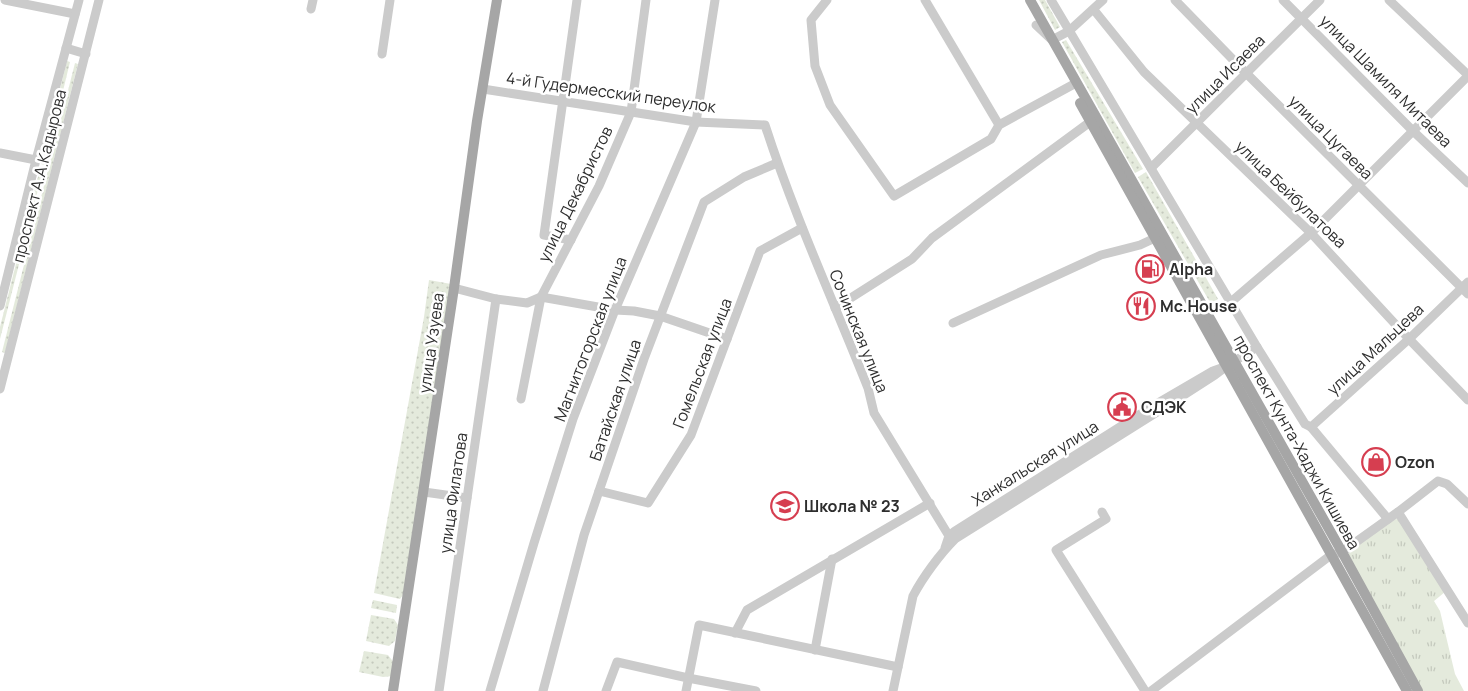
<svg xmlns="http://www.w3.org/2000/svg" width="1468" height="691" viewBox="0 0 1468 691" font-family="Manrope,sans-serif">
<style>
.grass{fill:url(#grass-dots)}
.park{fill:url(#park-tufts)}
.lines{fill:none;stroke-linecap:round;stroke-linejoin:round}
.minor{stroke:#cbcbcb;stroke-width:9}
.major{stroke:#a6a6a6;stroke-width:10}
.labels{text-anchor:middle;stroke-width:5;stroke-linejoin:round;paint-order:stroke}
.street-label{font-size:16px;fill:#2e2e2e;stroke:#fff}
.poi-label{font-size:16px;font-weight:bold;fill:#2e2e2e;stroke:#fff;text-anchor:start}
</style>
<defs>
<pattern id="grass-dots" width="8" height="8" patternUnits="userSpaceOnUse" patternTransform="scale(1.25)"><rect width="8" height="8" fill="#e4eadc"/><path d="M2 2h.1M6 6h.1" fill="none" stroke="#c4c9bd" stroke-width="1.8" stroke-linecap="round"/></pattern>
<pattern id="park-tufts" width="24" height="20" patternUnits="userSpaceOnUse" patternTransform="scale(1.25)"><rect width="24" height="20" fill="#e4eadc"/><path d="M3 7l-1-3M5 7V3M7 7l1-3M15 17l-1-3M17 17v-4M19 17l1-3" fill="none" stroke="#c4c9bd"/></pattern>
</defs>
<rect width="100%" height="100%" fill="#fff"/>
<g class="grass">
<polygon points="1039,0 1045,0 1060,27 1055,30"/>
<polygon points="1066,40 1143,169 1135,173 1062,42"/>
<polygon points="67,61 70,62 45,165 41,164"/>
<polygon points="75,63 78,64 5,353 2,352"/>
<polygon points="40,169 43,170 0,339 0,327"/>
<polygon points="1146,172 1218,299 1211,304 1138,177"/>
<polygon points="429,280 451,284 406,591 400,599 374,593 424,317"/>
<polygon points="373,600 397,605 396,613 371,608"/>
<polygon points="371,615 394,619 398,625 395,641 389,646 366,641"/>
<polygon points="364,651 388,655 395,664 393,676 383,677 359,672"/>
</g>
<polygon class="park" points="1397,519 1401,521 1445,592 1434,601 1440,611 1455,674 1464,691 1422,691 1347,556 1350,551 1392,520"/>
<g class="lines">
<g class="minor">
<polyline points="5,0 75,14"/>
<polyline points="827,0 811,20 815,66 830,105 894,196 991,139 999,125 1076,83"/>
<polyline points="925,0 999,125"/>
<polyline points="1051,0 1257,347 1305,424 1311,427 1409,339 1468,282"/>
<polyline points="1175,0 1247,74 1468,294"/>
<polyline points="1283,0 1413,131 1468,183"/>
<polyline points="1389,0 1468,75"/>
<polyline points="311,9 313,0"/>
<polyline points="1094,10 1144,72 1311,233 1409,339 1468,400"/>
<polyline points="1036,25 1052,40 1069,31 1103,0"/>
<polyline points="66,48 86,54"/>
<polyline points="382,54 390,0"/>
<path d="M483 89 696 122 765 125C794 215 833 300 868 388L874 413 949 536"/>
<polyline points="0,153 36,160"/>
<polyline points="1151,168 1320,0"/>
<polyline points="571,240 544,235 577,0"/>
<polyline points="454,288 496,299 527,303 541,297 615,310 634,311 660,316 727,339"/>
<polyline points="1231,302 1311,233 1468,76"/>
<polyline points="0,306 36,160 79,0"/>
<polyline points="835,308 912,259 932,238 1090,122"/>
<polyline points="953,323 1101,255 1140,245 1155,238 1158,241"/>
<polyline points="1230,364 1257,347"/>
<polyline points="0,389 99,0"/>
<polyline points="521,399 541,297 599,186 631,112 646,0"/>
<polyline points="1311,427 1388,519"/>
<polyline points="599,491 648,503 691,435 760,251 802,228"/>
<polyline points="424,492 467,498"/>
<polyline points="1102,512 1106,519 1056,550 1145,691"/>
<polyline points="1398,512 1468,623"/>
<polyline points="735,633 747,610 930,503"/>
<polyline points="815,650 832,559"/>
<polyline points="439,691 496,299"/>
<polyline points="490,691 534,543 573,419 615,310 696,122 715,0"/>
<polyline points="543,691 584,535 644,359 704,202 744,177 777,163"/>
<polyline points="606,691 617,662 688,678 756,691"/>
<polyline points="686,691 699,625 898,667"/>
<path d="M893 691 913 596C923 577 940 554 955 539L1170 404 1215 375 1227 366 1213 371 1153 406 955 531 949 536 945 548"/>
<polyline points="1151,691 1331,555 1342,552 1398,512 1438,481 1447,484 1468,504"/>
</g>
<g class="major">
<polyline points="1030,0 1342,552 1418,691"/>
<polyline points="1080,103 1407,691"/>
<polyline points="393,691 454,288 477,121 497,0"/>
</g>
</g>
<defs>
<symbol id="fuel-ring" viewBox="-11 -11 22 22"><circle r="9.5" fill="#fff" stroke="#d63e50" stroke-width="1.5"/><path d="M-5.5-6h7V0h2V4h1.3V-2.5L3-4.5l.8-.8L6-3V5H2.5V1h-1V6h-7ZM-4.2-4.7v3.2H.2V-4.7Z" fill="#d63e50"/></symbol>
<symbol id="restaurant-ring" viewBox="-11 -11 22 22"><circle r="9.5" fill="#fff" stroke="#d63e50" stroke-width="1.5"/><path d="M-5-6h1v4h1v-4h1v4h1v-4h1v5L-1.5 .5V6h-2V.5L-5-1ZM5-6V6H3V1.5H1.5Q1.5-4 5-6Z" fill="#d63e50"/></symbol>
<symbol id="civic-ring" viewBox="-11 -11 22 22"><circle r="9.5" fill="#fff" stroke="#d63e50" stroke-width="1.5"/><path d="M-.6-6.5H3V-4.5H.6V-3L4-1V1h2V6H-6V1h2V-1L-.6-3ZM-1.2 2.5V6h2.4V2.5Z" fill="#d63e50"/></symbol>
<symbol id="shop-ring" viewBox="-11 -11 22 22"><circle r="9.5" fill="#fff" stroke="#d63e50" stroke-width="1.5"/><path d="M-5-2.5h2.3a2.7 3.5 0 0 1 5.4 0H5L5.5 6h-11ZM-1.5-2.5h3a1.5 2.3 0 0 0-3 0Z" fill="#d63e50"/></symbol>
<symbol id="school-ring" viewBox="-11 -11 22 22"><circle r="9.5" fill="#fff" stroke="#d63e50" stroke-width="1.5"/><path d="M0-5L7-2L0 1L-7-2ZM-4 1L0 2.5L4 1V4Q0 6-4 4Z" fill="#d63e50"/></symbol>
</defs>
<g fill-rule="evenodd">
<use href="#fuel-ring" x="1134" y="253" width="32" height="32"/>
<use href="#restaurant-ring" x="1125" y="290" width="32" height="32"/>
<use href="#civic-ring" x="1106" y="391" width="32" height="32"/>
<use href="#shop-ring" x="1360" y="446" width="32" height="32"/>
<use href="#school-ring" x="769" y="490" width="32" height="32"/>
</g>
<g class="labels">
<g class="street-label">
<text transform="translate(1225 74) rotate(-45)" y="6">улица Исаева</text>
<text transform="translate(1386 81) rotate(45)" y="6">улица Шамиля Митаева</text>
<text transform="translate(611 92) rotate(8)" y="6">4-й Гудермесский переулок</text>
<text transform="translate(1331 137) rotate(45)" y="6">улица Цугаева</text>
<text transform="translate(39 176) rotate(-76)" y="6">проспект А.А.Кадырова</text>
<text transform="translate(575 194) rotate(-64)" y="6">улица Декабристов</text>
<text transform="translate(1291 194) rotate(44)" y="6">улица Бейбулатова</text>
<text transform="translate(859 331) rotate(68)" y="6">Сочинская улица</text>
<text transform="translate(590 339) rotate(-69)" y="6">Магнитогорская улица</text>
<text transform="translate(431 343) rotate(-82)" y="6">улица Узуева</text>
<text transform="translate(1375 349) rotate(-43)" y="6">улица Мальцева</text>
<text transform="translate(702 363) rotate(-69)" y="6">Гомельская улица</text>
<text transform="translate(615 400) rotate(-71)" y="6">Батайская улица</text>
<text transform="translate(1297 442) rotate(61)" y="6">проспект Кунта-Хаджи Кишиева</text>
<text transform="translate(1035 463) rotate(-32)" y="6">Ханкальская улица</text>
<text transform="translate(453 493) rotate(-82)" y="6">улица Филатова</text>
</g>
<g class="poi-label">
<text x="1169" y="275">Alpha</text>
<text x="1160" y="312">Mc.House</text>
<text x="1141" y="413">СДЭК</text>
<text x="1395" y="468">Ozon</text>
<text x="804" y="512">Школа № 23</text>
</g>
</g>
</svg>
